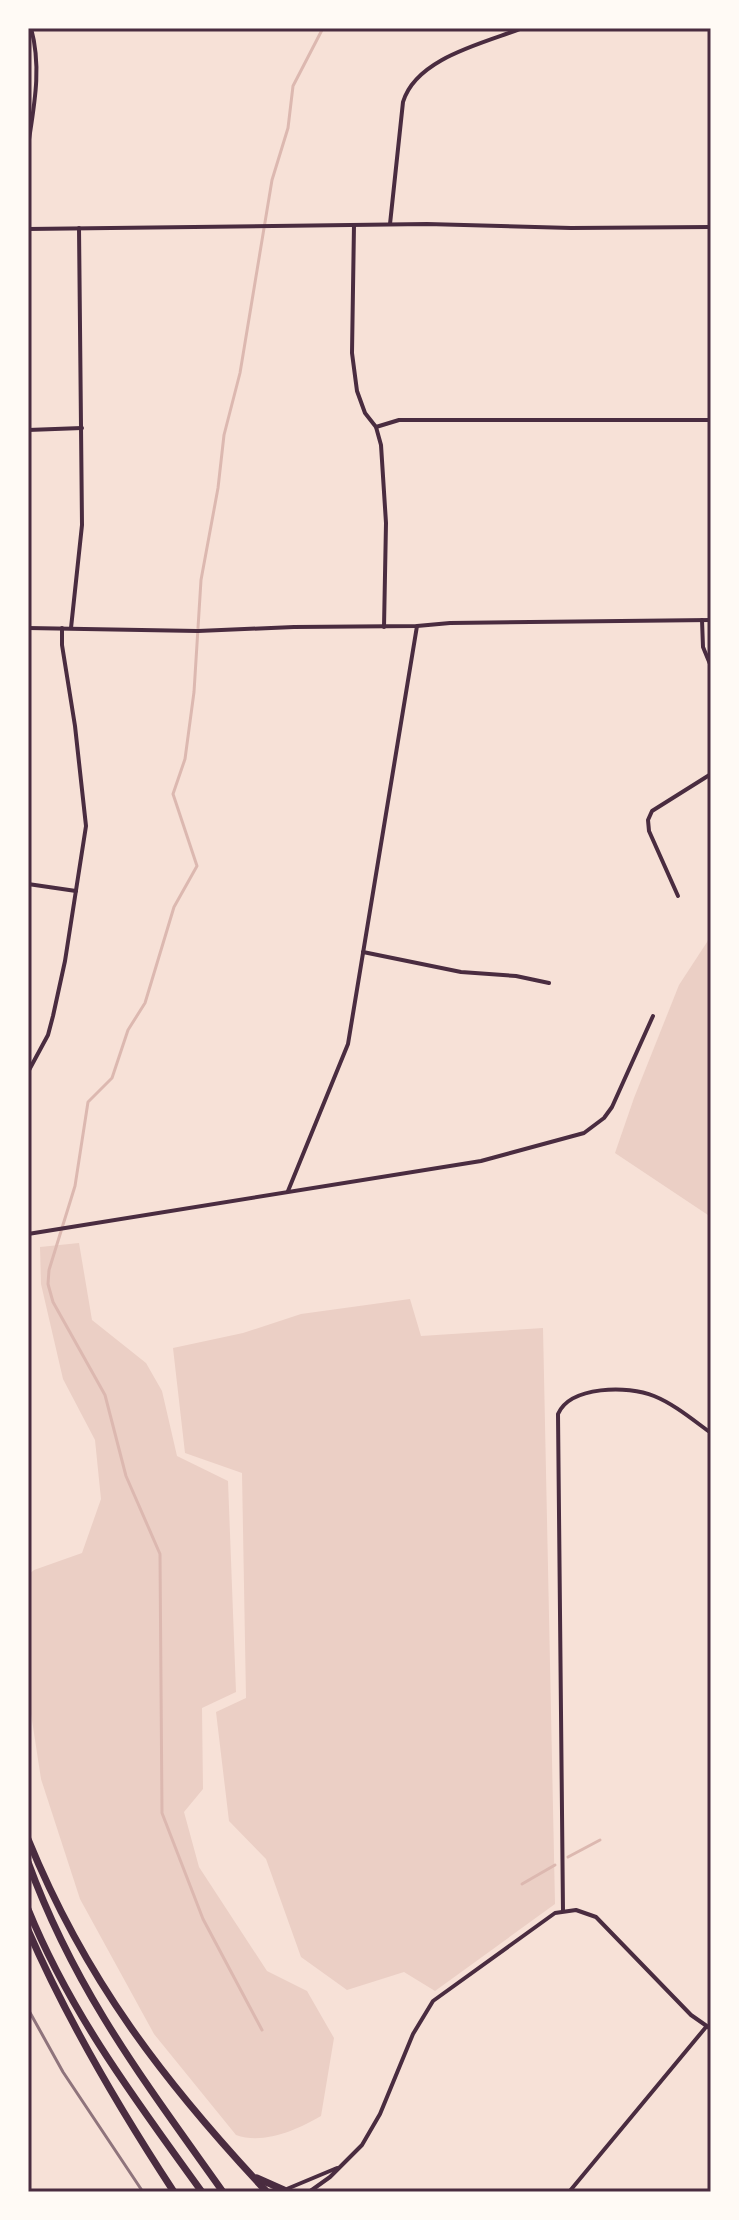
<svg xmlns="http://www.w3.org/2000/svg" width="739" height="2220" viewBox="0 0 739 2220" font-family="Roboto,sans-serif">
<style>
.green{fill:#ebcfc5}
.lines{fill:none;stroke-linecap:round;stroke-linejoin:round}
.stream{stroke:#dcb8b0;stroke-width:3}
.minor{stroke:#4a2c40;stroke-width:4}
.motorway{stroke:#4a2c40;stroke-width:7}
.rail{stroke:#8f747c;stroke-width:3}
.neatline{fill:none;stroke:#4a2c40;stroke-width:3}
</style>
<rect width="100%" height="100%" fill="#f7e1d7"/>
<g class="green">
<polygon points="711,936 711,1217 615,1153 634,1098 679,985"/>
<path d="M79 1243 92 1320 146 1363 162 1391 177 1456 228 1481 236 1692 202 1708 203 1789 184 1812 199 1867 267 1971 307 1991 334 2038 321 2116C297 2130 263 2145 236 2135L154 2034 80 1899 41 1779 28 1694V1575L34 1570 82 1553 101 1499 95 1440 63 1379 41 1284 40 1247Z"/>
<polygon points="410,1299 421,1336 543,1328 555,1904 435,1991 404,1972 347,1990 301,1957 266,1859 229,1821 216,1712 246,1698 242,1473 185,1453 173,1348 243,1333 301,1314"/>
</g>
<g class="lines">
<g class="stream">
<polyline points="568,1857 600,1840"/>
<polyline points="522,1884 555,1865"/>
<polyline points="262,2030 203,1919 162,1813 160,1554 126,1476 105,1395 53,1302 48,1284 49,1270 75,1186 88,1102 112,1078 128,1030 145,1003 174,907 197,866 173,794 185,759 194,692 201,580 218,488 224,435 240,373 272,180 288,128 293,86 323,28"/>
</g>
<g class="minor">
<path d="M28 146C34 106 42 68 31 28"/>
<path d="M390 224 403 102C416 58 484 43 523 28"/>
<polyline points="354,225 352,353 357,391 365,413 376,427 381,445 386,523 384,627"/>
<polyline points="28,229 427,224 571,228 711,227"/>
<polyline points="376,427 399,420 711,420"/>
<polyline points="28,430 82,428"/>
<polyline points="702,620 703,647 710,664 711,686"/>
<polyline points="28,628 198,631 294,627 417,626 450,623 711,620"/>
<polyline points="71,628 82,525 79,228"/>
<polyline points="28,884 76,891"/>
<polyline points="678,896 649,831 648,820 652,811 711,774"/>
<polyline points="363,952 461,972 516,976 549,983"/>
<polyline points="28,1072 48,1035 53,1016 65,961 86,826 75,726 62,645 62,628"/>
<polyline points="288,1191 348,1044 417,626"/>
<polyline points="28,1234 481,1161 584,1133 604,1118 612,1107 653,1016"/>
<path d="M563 1911 558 1414C570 1386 628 1385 654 1396 674 1404 693 1420 711 1433"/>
<polyline points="282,2191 337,2168"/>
<polyline points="309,2192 330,2177 362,2145 380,2114 413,2034 433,2001 555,1913 576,1910 596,1917 691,2015 711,2029"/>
<polyline points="569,2192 706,2027"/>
</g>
<g class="motorway">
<path d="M28 1839C85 1979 164 2082 267 2192"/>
<path d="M28 1862C75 1991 145 2082 223 2192"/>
<path d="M28 1909C70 2013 137 2102 202 2192"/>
<path d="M28 1930C68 2022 119 2108 174 2192"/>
<polyline points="257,2178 284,2190"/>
</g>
<polyline class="rail" points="28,2009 63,2072 143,2192"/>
</g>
<rect width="739" height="2220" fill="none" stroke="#fffaf5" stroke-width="60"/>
<rect x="30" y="30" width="679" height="2160" class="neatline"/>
</svg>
